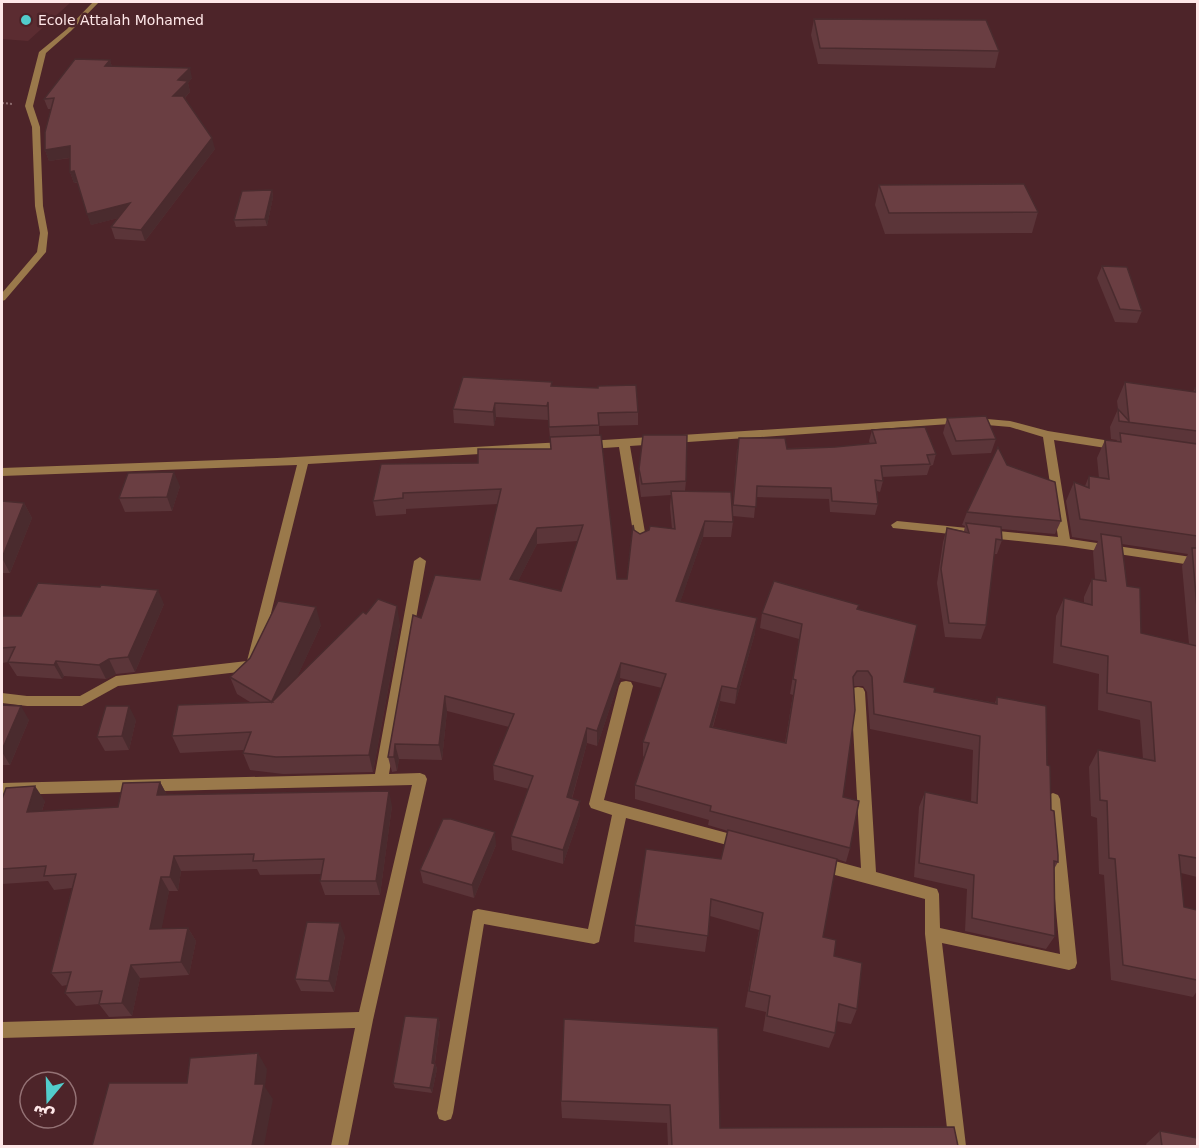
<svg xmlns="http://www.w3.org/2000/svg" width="1199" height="1148" viewBox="0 0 1199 1148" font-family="'DejaVu Sans','Noto Naskh Arabic',sans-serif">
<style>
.built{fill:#5b2c31}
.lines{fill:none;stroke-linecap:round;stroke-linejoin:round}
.path{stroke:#8c6a6d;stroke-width:2;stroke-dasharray:2 2;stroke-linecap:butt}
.minor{fill:#9a794b;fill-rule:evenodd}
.wall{fill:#5b3539;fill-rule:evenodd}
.shaded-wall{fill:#4a2b2e}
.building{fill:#6a3e42;stroke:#4a2b2e;stroke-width:1.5;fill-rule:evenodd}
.poi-dot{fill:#52cdcc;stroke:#4d2429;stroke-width:2}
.labels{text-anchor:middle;stroke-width:5;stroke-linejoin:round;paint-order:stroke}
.far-poi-label{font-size:14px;fill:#fee7e8;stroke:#4d2429;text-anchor:start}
</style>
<rect width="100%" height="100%" fill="#4d2429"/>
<polygon class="built" points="2,2 71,2 28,41 2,39"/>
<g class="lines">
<polyline class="path" points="2,103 13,104"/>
<g class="minor">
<polygon points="93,2 99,2 71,31 46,53 33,106 40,127 43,206 48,233 46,252 5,300 2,301 2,293 37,252 40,233 35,206 32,127 25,106 39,52 67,29"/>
<polygon points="964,417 1010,421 1048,431 1123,443 1124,446 1123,449 1119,450 1054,440 1070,539 1198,558 1198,566 1065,546 893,528 891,525 897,521 1058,537 1043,437 1010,427 964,423 630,446 647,544 641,548 635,544 619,447 588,449 583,445 588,441"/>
<polygon points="564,442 569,446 568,449 308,464 257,670 118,686 82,706 27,706 2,703 2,693 27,696 80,696 116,676 247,661 297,465 2,476 2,468 277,458"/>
<polygon points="420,557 426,561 389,774 420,773 425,775 427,779 373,1020 348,1146 331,1146 355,1028 2,1038 2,1022 359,1012 412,785 2,795 2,783 375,774 414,561"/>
<polygon points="626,681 631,682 633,686 604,800 742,837 747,838 749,843 747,848 742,849 626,818 599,942 594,944 484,924 453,1113 451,1119 445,1121 439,1119 437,1113 473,911 478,909 588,929 612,815 591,808 589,804 619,686 621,682"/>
<polygon points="858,687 863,688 865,692 876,872 937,889 939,894 940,928 1060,954 1046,799 1048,795 1053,793 1058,795 1060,799 1077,963 1075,968 1069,970 942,943 966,1146 949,1146 925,934 925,899 820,871 815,869 813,864 815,859 820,857 861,868 851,692 853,688"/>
</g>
</g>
<g class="wall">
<polygon points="814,19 999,51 995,68 818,64 811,35"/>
<polygon points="110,60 112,67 192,78 188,83 190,92 185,98 215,149 145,241 115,239 111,227 118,218 91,225 78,183 74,183 70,172 70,158 49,161 45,150 51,109 48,109 44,99"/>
<polygon points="879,185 1038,212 1032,233 885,234 875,205"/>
<polygon points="272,190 273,197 267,226 236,227 234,220"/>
<polygon points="1102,266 1142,311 1137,323 1115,322 1097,278"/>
<path d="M552 382V386L638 412V425L599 426V435L617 579H627L634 530 640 534 672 529 670 507 671 495 641 497 639 482V469L686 481 685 491 732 512 737 449 835 447 870 444 869 441 872 430 936 454 933 465 930 466 927 475 882 477 883 481 880 492 877 491 878 504 875 515 830 512 829 499 756 497 754 518 733 516V522L731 537H703L680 602 755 633 735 704 720 701 713 727 785 743 793 695 790 694 799 639 760 628 762 613 858 609 904 682 934 692 995 703 997 697 1047 765 1051 810 1058 862 1054 869 1055 936 1046 949 965 931 967 889 914 877 919 807 925 792 971 802 973 750 870 729 867 692 863 686H853L843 797 850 848 846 862 837 859 823 937 834 956 857 1009 851 1024 836 1021 835 1033 829 1048 763 1031 766 1012 745 1007 759 930 710 916 705 952 634 942 635 925 721 859 728 831 708 825 709 820 635 799V785L644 757 643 756V742L662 688 620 678 597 746 587 743 572 799 580 815 563 864 512 850 511 836 529 789 494 780 493 765 509 727 447 711 442 760 399 759 397 771 392 772 388 757 421 618 480 580 498 504 406 509V514L376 516 373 501 478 463 551 449 548 416V420L496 417 494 426 454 423 453 409ZM578 541 561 591 518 581 537 544Z"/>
<path d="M1125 382 1193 392 1195 388H1197V877L1181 873 1184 907 1197 910V991L1193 997 1111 980 1104 875 1099 874 1097 818 1091 816 1089 767 1098 750 1143 759 1140 720 1098 710 1099 674 1053 663 1056 616 1064 598 1084 603V597L1092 579H1095L1093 552 1098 541 1072 537 1066 501 1074 482 1085 486 1089 476 1099 478 1097 458 1105 440 1116 442 1117 440 1111 439 1110 427 1118 409 1117 401ZM1122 544 1188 554 1182 566 1189 644 1141 633 1127 586Z"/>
<polygon points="947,418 996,439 991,453 952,455 943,433"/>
<polygon points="180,486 172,511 125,512 119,498"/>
<polygon points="2,501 24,503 32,518 10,573 2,573"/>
<polygon points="967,512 1061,521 1055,534 1001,529 1002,540 997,554 994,554 986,625 981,639 945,637 937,583 943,542 947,528 964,531 965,526 962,525"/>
<polygon points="164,604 135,672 116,674 106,679 64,676 62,679 17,676 8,662 2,663 2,616 21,616"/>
<polygon points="366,614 400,624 373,772 283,774 250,770 243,753 244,750 180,753 172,736 250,702 237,694 230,677 321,625 296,679"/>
<polygon points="2,705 29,720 10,765 2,765"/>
<polygon points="136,720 129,750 105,751 97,737"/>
<polygon points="160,782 167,795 392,806 380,895 325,895 320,881 321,874 260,875 257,869 181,871 178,891 169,891 161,929 188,928 196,941 189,975 140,978 132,1016 109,1017 99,1004 76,1006 65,993 67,985 62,986 51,973 72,888 54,890 48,881 2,884 2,799 45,801 42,811 118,807"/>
<polygon points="496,845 474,898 423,883 420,870"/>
<polygon points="345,936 334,992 301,991 295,979"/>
<polygon points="438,1018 440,1023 435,1063 437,1069 432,1093 395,1088 393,1083"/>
<polygon points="564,1019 720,1128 958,1146 668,1146 667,1123 562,1118 561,1101"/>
<polygon points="1160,1131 1197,1146 1147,1146 1146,1144"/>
</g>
<g class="shaded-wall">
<polygon points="110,60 113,71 105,66"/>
<polygon points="190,68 192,78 188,83 190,92 176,107 173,96 178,80"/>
<polygon points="212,138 215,149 145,241 141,230"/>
<polygon points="70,146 74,157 49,161 45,150"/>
<polygon points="74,171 78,182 74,183 70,172"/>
<polygon points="272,190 273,197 267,226 265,219"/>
<polygon points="130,203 134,214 91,225 87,214"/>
<polygon points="495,403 496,417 494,426 493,412"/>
<polygon points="174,472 180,486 172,511 167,497"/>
<polygon points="24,503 32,518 10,573 2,558"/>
<polygon points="705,521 703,537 675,617 676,601"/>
<polygon points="537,528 537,544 511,595 510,579"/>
<polygon points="158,590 164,604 135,672 128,657"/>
<polygon points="397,606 400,624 373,772 369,755"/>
<polygon points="316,607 321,625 277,721 271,703"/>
<polygon points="757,618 755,633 735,704 737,689"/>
<polygon points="109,659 116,674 106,679 99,665"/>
<polygon points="56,661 64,676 62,679 54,665"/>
<polygon points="621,663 620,678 597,746 597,731"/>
<polygon points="722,686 720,701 708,741 710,727"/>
<polygon points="445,696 447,711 442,760 439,745"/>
<polygon points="21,706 29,720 10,765 2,752 2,750"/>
<polygon points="129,706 136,720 129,750 122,736"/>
<polygon points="587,728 587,743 568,812 567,797"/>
<polygon points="395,744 399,759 397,771 394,757"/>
<polygon points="160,782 168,797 157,795"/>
<polygon points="35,786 45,801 37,826 27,812"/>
<polygon points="389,791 392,806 380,895 376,881"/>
<polygon points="580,801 580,815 563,864 563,850"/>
<polygon points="495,832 496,845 474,898 472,885"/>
<polygon points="174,856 181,871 178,891 170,877"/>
<polygon points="161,877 169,891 159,943 150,929"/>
<polygon points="340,923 345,936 334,992 329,981"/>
<polygon points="188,928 196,941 189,975 181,962"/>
<polygon points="131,965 140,978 132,1016 122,1003"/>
<polygon points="438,1018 440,1023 434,1069 432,1063"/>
<polygon points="258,1053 267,1069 265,1087 273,1099 264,1146 252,1146 255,1084"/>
<polygon points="435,1064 437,1069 432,1093 430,1088"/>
</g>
<g class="building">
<polygon points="814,19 986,20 999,51 820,48"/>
<polygon points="75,59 110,60 105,66 190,68 178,80 188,81 173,96 183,96 212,138 141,230 111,227 130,203 87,214 74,171 70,172 70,146 45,150 45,132 54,98 44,99"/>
<polygon points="1024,184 1038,212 889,213 879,185"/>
<polygon points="272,190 265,219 234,220 242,191"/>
<polygon points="1102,266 1127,267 1142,311 1120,309"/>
<polygon points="463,377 552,382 551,386 598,388 598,386 636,385 638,412 598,413 599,425 549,427 548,402 547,406 495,403 493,412 453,409"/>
<polygon points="1125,382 1196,392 1195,388 1197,388 1197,431 1119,421 1118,409 1129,421"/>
<polygon points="986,416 996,439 956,441 947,418"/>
<polygon points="925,427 936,454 927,455 930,464 881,466 883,481 875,480 878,504 832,501 831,488 757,486 756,507 733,505 739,438 785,438 787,449 835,447 876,443 872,430"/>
<polygon points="1120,433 1197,444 1197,536 1080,519 1074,482 1089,488 1089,476 1109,479 1105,440 1121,442"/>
<path d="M601 435 617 579H627L633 525 634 530 640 534 649 530 650 526 675 529 671 491 731 492 733 522 705 521 676 601 757 618 737 689 722 686 710 727 786 743 796 680 793 679 802 624 762 613 774 581 859 605 857 609 917 625 904 682 935 688 934 692 997 704V697L1046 706 1047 765 1050 766 1051 810 1054 811 1058 855V862L1054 861 1055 936 972 918 974 875 919 863 925 792 977 803 980 736 874 714 872 677 868 671H857L853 677 855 710 843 797 859 801 850 848 710 811 711 806 635 785 649 743 643 742 666 674 621 663 597 731 587 728 567 797 580 801 563 850 511 836 533 776 493 765 514 714 445 696 439 745 395 744 394 757H388L413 615 421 618 435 575 480 580 501 489 403 493V498L373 501 381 464 478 463V449H551L550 437ZM583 525 561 591 510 579 537 528Z"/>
<polygon points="643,435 687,435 686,481 642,484 639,469"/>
<polygon points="998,447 1007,465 1055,482 1061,521 967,512"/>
<polygon points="174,472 167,497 119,498 128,473"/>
<polygon points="2,501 24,503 2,558"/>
<polygon points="966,523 1001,527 1002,540 996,539 986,625 949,623 941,569 947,528 969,533"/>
<polygon points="1101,534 1121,537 1127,586 1140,588 1141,633 1197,646 1197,858 1179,855 1184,907 1197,910 1197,980 1123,965 1115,859 1109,858 1107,801 1100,800 1098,750 1155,761 1151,702 1107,693 1108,656 1061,646 1064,598 1092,605 1092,579 1106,581"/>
<polygon points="1192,548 1197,548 1197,608"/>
<polygon points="38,583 100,587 101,585 158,590 128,657 109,659 99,665 56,661 54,665 8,662 15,647 2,648 2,616 21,616"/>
<polygon points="378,599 397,606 369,755 276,757 243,753 251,732 172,736 178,705 272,702 230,677 250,658 278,601 316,607 271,703 363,612 366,614"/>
<polygon points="2,705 21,706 2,750"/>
<polygon points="106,706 129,706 122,736 97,737"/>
<polygon points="160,782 157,795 389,791 376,881 320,881 324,859 253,861 254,854 174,856 170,877 161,877 150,929 188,928 181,962 131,965 122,1003 99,1004 102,991 65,993 71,972 51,973 76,874 44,876 46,866 2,869 2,799 6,788 35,786 27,812 118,807 123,783"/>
<polygon points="443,819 451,819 495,832 472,885 420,870"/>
<polygon points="728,830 837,859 823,937 836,940 834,956 862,963 857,1009 839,1004 835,1033 767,1016 770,996 749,991 763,913 711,899 708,936 635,925 646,849 721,859"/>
<polygon points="307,922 340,923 329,981 295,979"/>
<polygon points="405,1016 438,1018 432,1063 435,1064 430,1088 393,1083"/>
<polygon points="564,1019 718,1028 720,1128 954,1127 958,1146 672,1146 670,1105 561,1101"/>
<polygon points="258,1053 255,1084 264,1084 252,1146 92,1146 109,1083 187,1083 190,1058"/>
<polygon points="1160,1131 1197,1138 1197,1146 1162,1146"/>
</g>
<circle class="poi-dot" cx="26" cy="20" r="6"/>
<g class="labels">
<g class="far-poi-label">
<text x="38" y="25">Ecole Attalah Mohamed</text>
</g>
</g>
<rect width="1199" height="1148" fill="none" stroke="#fee7e8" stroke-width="6"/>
<g transform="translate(48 1100) rotate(199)"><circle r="28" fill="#4d2429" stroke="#947275" stroke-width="1.5"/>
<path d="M0-4.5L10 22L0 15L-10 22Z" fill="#52cdcc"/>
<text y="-9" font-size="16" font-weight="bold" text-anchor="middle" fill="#fee7e8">ش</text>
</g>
</svg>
